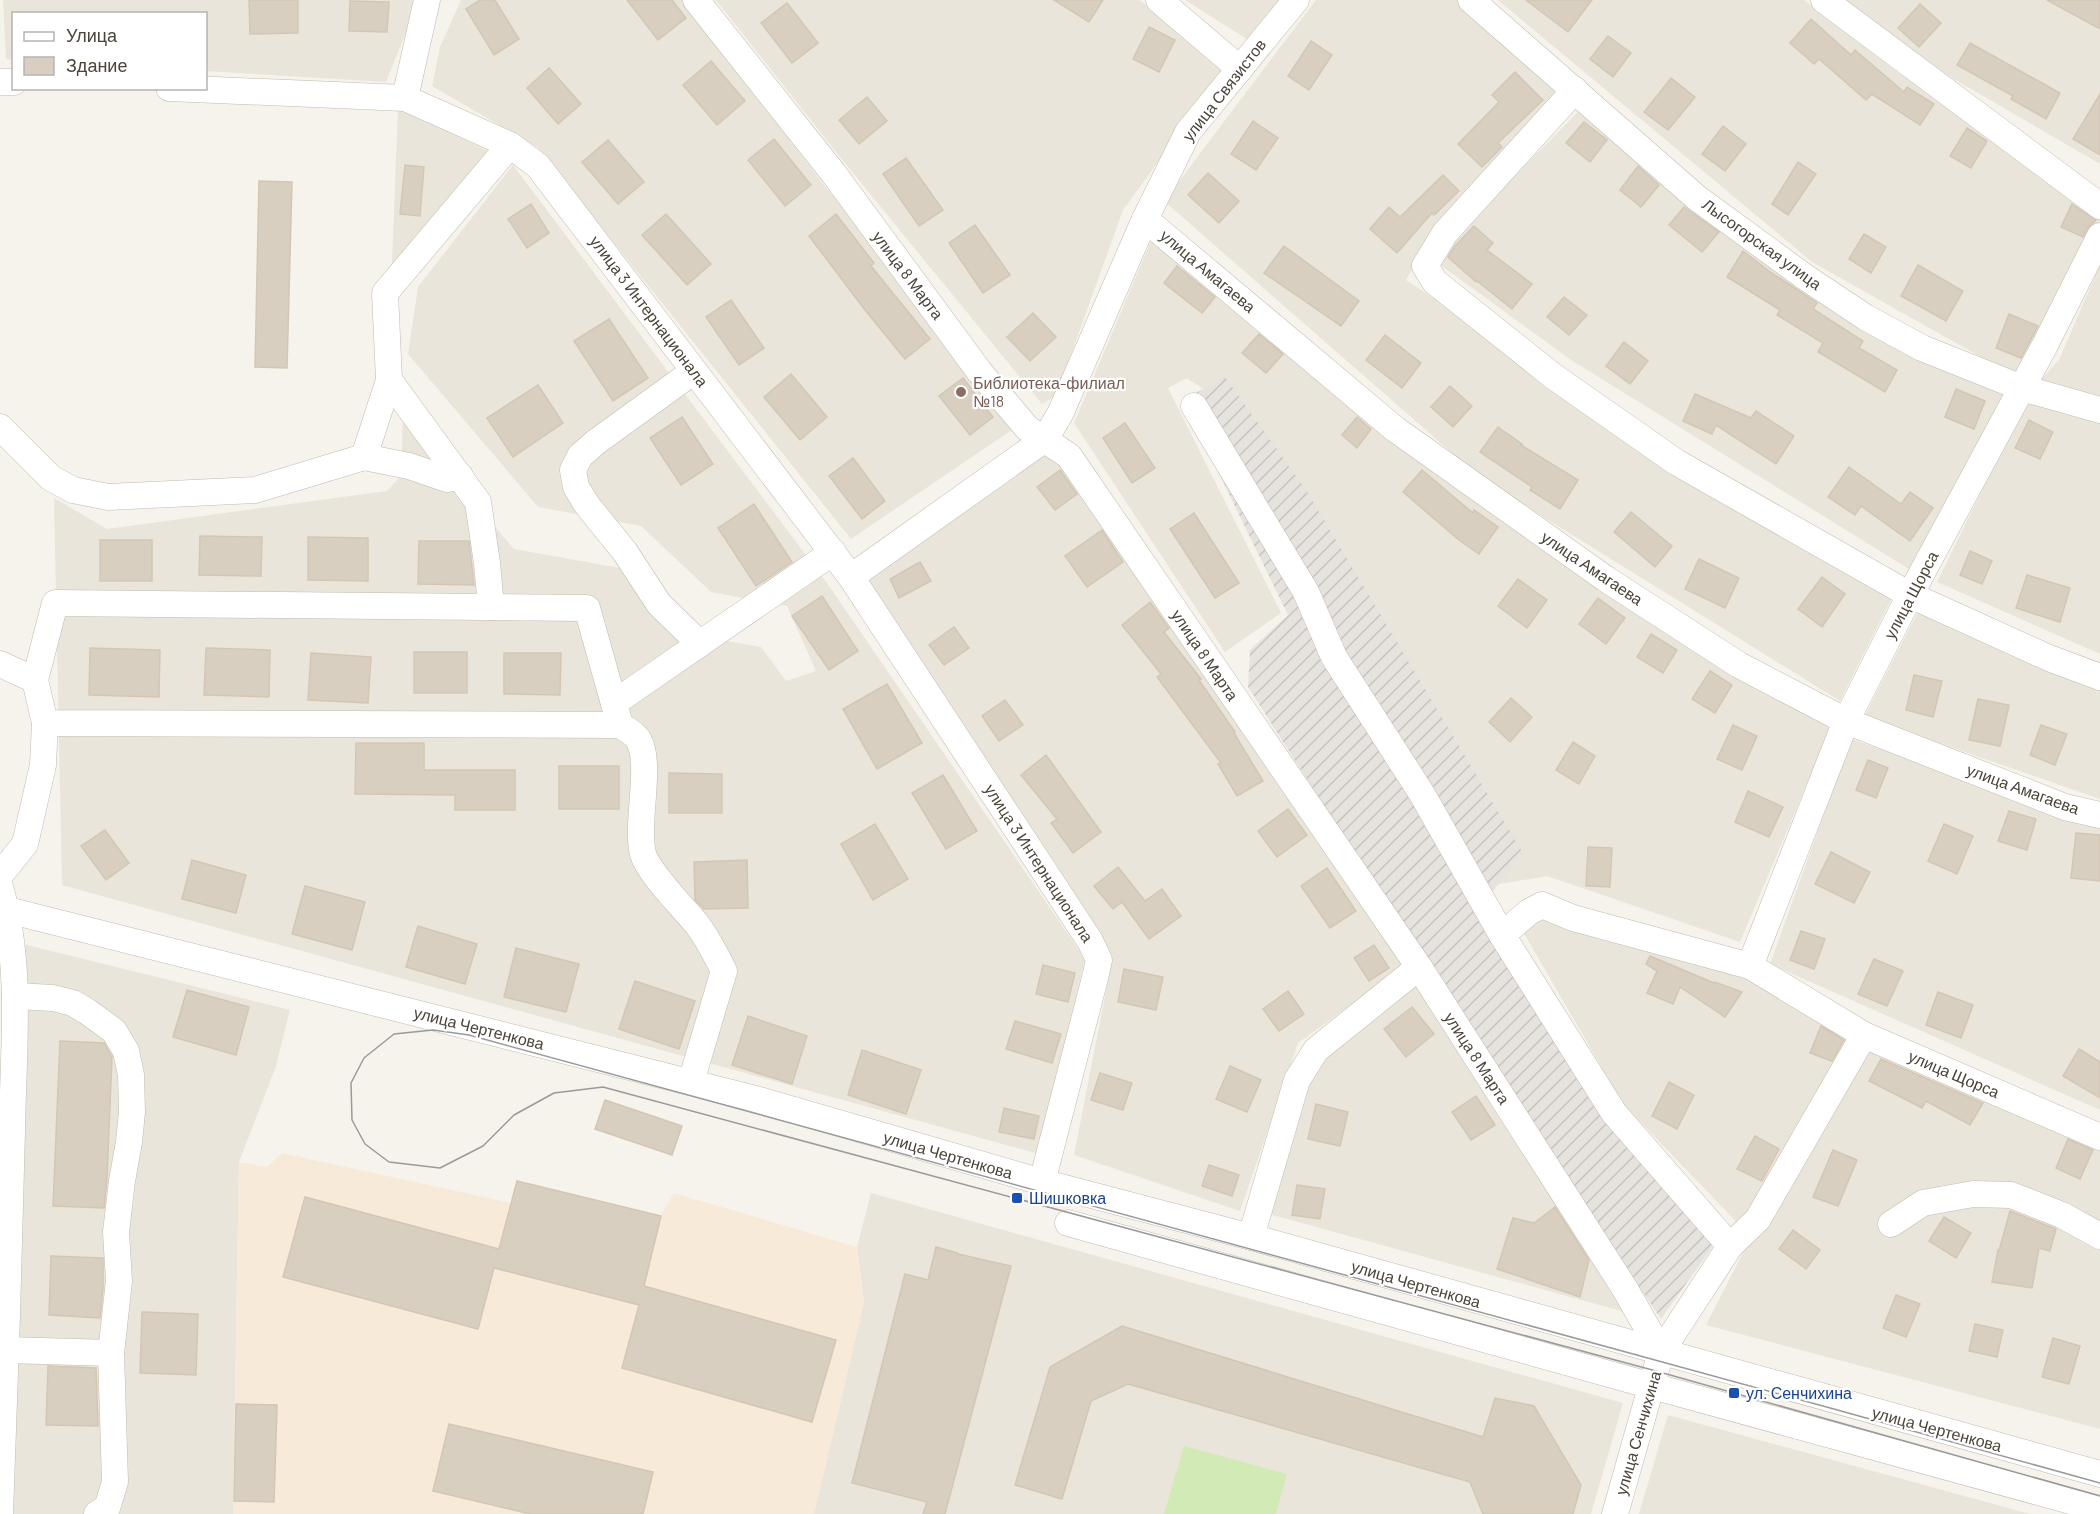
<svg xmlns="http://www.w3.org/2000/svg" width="2100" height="1514" viewBox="0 0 2100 1514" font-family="Barlow,sans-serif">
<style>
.residential{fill:#eae5da}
.commercial{fill:#f7ead8}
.industrial{fill:url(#industrial-furrows)}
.pitch{fill:#d2eab5}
.building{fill:#d8cfc1;stroke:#d3c7b4;stroke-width:1.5}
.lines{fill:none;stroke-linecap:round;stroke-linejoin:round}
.minor-casing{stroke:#c2bbae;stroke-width:27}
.minor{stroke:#fff;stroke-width:26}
.tram{stroke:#9a9a9a;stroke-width:1.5}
.education-dot{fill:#8d6e63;stroke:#fff;stroke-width:2}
.transit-dot{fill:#1a4fb4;stroke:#fff;stroke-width:2}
.labels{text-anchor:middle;stroke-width:4.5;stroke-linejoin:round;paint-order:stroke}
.street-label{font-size:16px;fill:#4b4439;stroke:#fff}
.education-label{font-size:16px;fill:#785e54;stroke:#fff;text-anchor:start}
.transit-label{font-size:16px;fill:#164399;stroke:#fff;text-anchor:start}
</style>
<defs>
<pattern id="industrial-furrows" width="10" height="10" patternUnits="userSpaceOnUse" patternTransform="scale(1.5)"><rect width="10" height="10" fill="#e6e2dd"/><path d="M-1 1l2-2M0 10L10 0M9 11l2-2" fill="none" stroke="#c7c3be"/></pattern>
</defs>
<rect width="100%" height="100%" fill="#f6f3ec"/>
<g class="residential">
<polygon points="3,0 419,0 386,82 206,71 206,14 14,14 13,60 6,59"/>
<polygon points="461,0 684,0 823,184 1025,421 851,539 538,148 432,86 440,47"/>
<polygon points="716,0 1139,0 1233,59 1123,210 1056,396 1042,404 848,167"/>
<polygon points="1185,0 1284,0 1250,41"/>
<polygon points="1316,0 1458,0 1560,92 1442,217 1406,280 1691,465 1897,588 1840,701 1482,479 1164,201"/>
<polygon points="1498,0 1804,0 1897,72 2100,190 2100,222 2045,354 2020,379 1812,262"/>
<polygon points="1839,0 2100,0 2100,164 1899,47"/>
<polygon points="1587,103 1797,277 2007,395 1909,569 1571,360 1439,264 1452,239"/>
<polygon points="398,107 490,152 392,264"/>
<polygon points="513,165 827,583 1085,959 1039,1154 62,885 54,498 107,529 387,491 401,476 403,419 514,549 620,568 689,634 761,647 786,681 816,671 787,606 711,592 641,526 538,507 408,354 418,287"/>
<polygon points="1160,220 1468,493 1832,724 1740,942 1547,876 1494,885 1205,390 1187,378 1168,388 1281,613 1225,652 1074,423"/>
<polygon points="2100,265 2100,398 2036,385 2059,360"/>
<polygon points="2027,399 2100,415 2100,654 1937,582"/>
<polygon points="1037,438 1072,459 1404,967 1298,1043 1240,1211 1074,1155 1112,960 859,571"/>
<polygon points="1922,604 2100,684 2100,799 1864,717"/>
<polygon points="1851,739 2100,823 2100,1110 1770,964"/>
<polygon points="1553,900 1879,1034 2100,1143 2100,1429 1706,1325 1751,1237 1623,1104 1519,925"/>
<polygon points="23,944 290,1010 276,1066 239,1162 233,1514 5,1514"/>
<polygon points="1416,985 1632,1314 1269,1214 1316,1059"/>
<polygon points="871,1193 1623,1403 1591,1514 814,1514 864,1302 857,1247"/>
<polygon points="1668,1415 2030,1514 1639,1514"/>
</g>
<polygon class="commercial" points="282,1153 511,1203 517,1181 661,1215 674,1193 857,1247 864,1302 814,1514 233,1514 239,1162 267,1167"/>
<polygon class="industrial" points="1225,377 1306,490 1523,853 1481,906 1713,1246 1661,1319 1518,1109 1248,687 1250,650 1288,615 1183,400"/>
<polygon class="pitch" points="1184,1446 1287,1474 1276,1514 1164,1514"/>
<g class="building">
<polygon points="249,0 298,0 298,33 250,34"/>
<polygon points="480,0 495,0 519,39 494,55 466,9"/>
<polygon points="627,0 672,0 686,18 658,40"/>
<polygon points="1054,0 1103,0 1089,22"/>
<polygon points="1526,0 1592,0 1568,32"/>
<polygon points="2047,0 2100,0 2100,29"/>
<polygon points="350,1 389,2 387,32 349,31"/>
<polygon points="787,3 818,43 792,63 761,23"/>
<polygon points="1920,4 1941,23 1919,47 1898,28"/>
<polygon points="1811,19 1851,55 1855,50 1904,92 1907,87 1934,104 1920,125 1872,94 1866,100 1819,59 1814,64 1790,43"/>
<polygon points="1149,27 1175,40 1159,72 1133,59"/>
<polygon points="1608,36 1631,53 1613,77 1590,59"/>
<polygon points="1311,41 1332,55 1309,90 1288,76"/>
<polygon points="1970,43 2060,93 2046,119 2011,99 2013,96 1957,65"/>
<polygon points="711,61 745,101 717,125 683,85"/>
<polygon points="549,68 581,104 558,124 527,88"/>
<polygon points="1515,72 1543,100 1498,143 1502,147 1482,167 1458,144 1499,102 1492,95"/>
<polygon points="1671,78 1695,97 1668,130 1644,112"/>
<polygon points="2100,94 2100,155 2073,139"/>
<polygon points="867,97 887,121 859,144 839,120"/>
<polygon points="1253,121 1278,138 1256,170 1231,154"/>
<polygon points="1584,122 1607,140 1590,162 1566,143"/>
<polygon points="1723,126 1746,144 1725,171 1702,154"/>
<polygon points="1967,128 1987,141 1971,168 1950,156"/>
<polygon points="774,139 811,185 785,206 748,160"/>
<polygon points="608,140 644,182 618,204 582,162"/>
<polygon points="906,158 943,210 919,226 883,174"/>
<polygon points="1798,162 1816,174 1788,215 1772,204"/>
<polygon points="405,165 424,167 420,216 400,214"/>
<polygon points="1638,166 1659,185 1641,207 1620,190"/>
<polygon points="1208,173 1239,201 1219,223 1188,195"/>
<polygon points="1443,175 1459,191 1434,215 1432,213 1397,253 1370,229 1389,207 1400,217"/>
<polygon points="259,181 292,182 287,368 255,367"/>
<polygon points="531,204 549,233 527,248 508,219"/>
<polygon points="2072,204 2096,220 2087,229 2083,237 2061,227"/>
<polygon points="1684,207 1719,232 1702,252 1669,225"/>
<polygon points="666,214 711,264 687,285 642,235"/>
<polygon points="836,214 874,263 871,266 930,339 905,359 865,310 809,236"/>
<polygon points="975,225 1010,275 983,293 949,243"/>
<polygon points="1474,226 1493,243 1487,250 1532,284 1512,309 1477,281 1476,282 1448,257 1454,247"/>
<polygon points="1864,234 1886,247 1871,273 1849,259"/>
<polygon points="1284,246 1359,301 1341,326 1264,273"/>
<polygon points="1743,251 1769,271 1817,303 1813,309 1863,341 1859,348 1897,370 1885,392 1818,352 1823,343 1777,315 1780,310 1727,277"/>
<polygon points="1918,265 1963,291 1946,321 1901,296"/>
<polygon points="1177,266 1215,297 1202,313 1164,283"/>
<polygon points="1564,297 1587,315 1569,335 1547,317"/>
<polygon points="731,300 764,348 739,365 706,317"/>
<polygon points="1033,313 1056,337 1030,361 1007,337"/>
<polygon points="2009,314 2038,326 2021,358 1996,348"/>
<polygon points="609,319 648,378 613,401 574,341"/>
<polygon points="1259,334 1283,354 1266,373 1242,353"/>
<polygon points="1385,335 1421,363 1402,388 1366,360"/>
<polygon points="1624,342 1648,361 1630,384 1606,366"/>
<polygon points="791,374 827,417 800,440 764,397"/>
<polygon points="963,378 993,417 970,435 939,396"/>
<polygon points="538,385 563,423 513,457 487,418"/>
<polygon points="1450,386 1472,406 1453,427 1431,407"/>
<polygon points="1956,389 1985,401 1974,429 1945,417"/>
<polygon points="1695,394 1751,418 1756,411 1794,436 1776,464 1716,425 1712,434 1683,421"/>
<polygon points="682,417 713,464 681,485 650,438"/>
<polygon points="1357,417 1371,429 1357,448 1342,435"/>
<polygon points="2029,420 2053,432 2040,459 2015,448"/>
<polygon points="1125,423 1155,468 1132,483 1103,438"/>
<polygon points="1498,427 1522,444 1521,445 1578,480 1560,509 1530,490 1532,487 1480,452"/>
<polygon points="853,458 885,501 862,519 829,476"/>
<polygon points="1849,467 1901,504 1910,492 1933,508 1910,541 1861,506 1855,515 1828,497"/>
<polygon points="1060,470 1077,494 1055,510 1037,487"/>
<polygon points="1422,470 1473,513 1474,510 1498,527 1479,554 1459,540 1403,492"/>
<polygon points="754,504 792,562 756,586 718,528"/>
<polygon points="1631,512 1672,546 1655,567 1614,532"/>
<polygon points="1194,513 1239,583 1215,598 1170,529"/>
<polygon points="1102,530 1123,562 1087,587 1065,556"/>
<polygon points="200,536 262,537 261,576 199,575"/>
<polygon points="308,537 368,538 368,581 308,580"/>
<rect x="100" y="540" width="52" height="41"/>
<polygon points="419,541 469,541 474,585 418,584"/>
<polygon points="1970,551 1992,561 1982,584 1960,575"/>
<polygon points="1699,559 1739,578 1725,608 1685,589"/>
<polygon points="920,562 931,581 899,598 890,579"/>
<polygon points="2027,575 2070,588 2060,622 2016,608"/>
<polygon points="1822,577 1845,594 1822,627 1798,609"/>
<polygon points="1518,579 1547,600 1527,628 1498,606"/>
<polygon points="822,596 858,651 829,670 792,616"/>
<polygon points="1598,598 1625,618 1606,644 1579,624"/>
<polygon points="1150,602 1169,628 1164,632 1201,679 1199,680 1235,732 1234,733 1263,781 1237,796 1218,764 1221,763 1157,677 1161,674 1122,625"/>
<polygon points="954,627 969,648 944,665 929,645"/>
<polygon points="1651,634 1677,650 1663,673 1637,657"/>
<polygon points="90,648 160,650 159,697 89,695"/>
<polygon points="206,648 270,650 269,697 204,695"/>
<rect x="414" y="652" width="53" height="41"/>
<polygon points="311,653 371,657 368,703 308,700"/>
<polygon points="504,653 561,653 560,695 504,694"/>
<polygon points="1710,671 1732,685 1715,713 1692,699"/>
<polygon points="1914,675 1942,681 1933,717 1906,710"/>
<polygon points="887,684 922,743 877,769 843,709"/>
<polygon points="1511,698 1532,717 1510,742 1489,722"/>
<polygon points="1978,699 2009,705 2000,746 1969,740"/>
<polygon points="1005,700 1023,725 999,741 982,716"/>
<polygon points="1733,725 1757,736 1742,770 1717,759"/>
<polygon points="2041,725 2067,734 2055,765 2030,755"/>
<polygon points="1573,742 1595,756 1579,784 1556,770"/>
<polygon points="356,743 424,743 424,770 515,770 515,810 455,810 455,795 355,794"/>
<polygon points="1046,755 1101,832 1073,853 1051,823 1057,819 1021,775"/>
<polygon points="1868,760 1888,768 1876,798 1856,790"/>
<rect x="559" y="766" width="60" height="43"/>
<polygon points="669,773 722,774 722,813 669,813"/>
<polygon points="943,775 977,831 946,849 912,793"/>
<polygon points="1748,791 1783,807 1769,837 1735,822"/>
<polygon points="1288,809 1307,835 1277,857 1258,831"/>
<polygon points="2009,811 2036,819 2027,850 1998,841"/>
<polygon points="875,824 908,879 873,900 841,844"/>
<polygon points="1944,824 1973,836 1957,874 1928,861"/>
<polygon points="105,830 129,863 106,880 81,846"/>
<polygon points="2076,833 2100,835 2100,881 2071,878"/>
<polygon points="1588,847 1612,848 1610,887 1586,886"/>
<polygon points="1831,852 1870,872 1854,903 1815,884"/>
<polygon points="192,860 246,875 236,913 182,899"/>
<polygon points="747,860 748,908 704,909 695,900 694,862"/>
<polygon points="1118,867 1145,901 1162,889 1181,916 1149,939 1122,902 1113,909 1094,886"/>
<polygon points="1327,868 1356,911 1330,928 1301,886"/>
<polygon points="305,886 365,902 352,950 292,934"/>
<polygon points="418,926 477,944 465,984 406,967"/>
<polygon points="1801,931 1825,939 1814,969 1790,960"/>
<polygon points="1374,945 1389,968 1369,981 1354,958"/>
<polygon points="516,948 579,964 566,1012 504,997"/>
<polygon points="1650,956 1714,983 1715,982 1742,992 1725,1017 1680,987 1673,1004 1647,993 1657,971 1646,964"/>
<polygon points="1874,959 1903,971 1887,1006 1858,994"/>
<polygon points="1043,965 1075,973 1068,1002 1036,994"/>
<polygon points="1124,969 1163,977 1156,1010 1118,1002"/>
<polygon points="635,981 695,1001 679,1049 619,1029"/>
<polygon points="187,990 249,1007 236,1055 173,1037"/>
<polygon points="1288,991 1304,1014 1279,1031 1263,1009"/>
<polygon points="1938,992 1973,1005 1961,1038 1926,1025"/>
<polygon points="1412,1007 1434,1034 1406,1057 1384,1029"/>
<polygon points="748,1016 807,1036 792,1084 732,1065"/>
<polygon points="1015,1021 1061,1034 1052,1063 1006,1049"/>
<polygon points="1821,1026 1844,1040 1832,1061 1810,1053"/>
<polygon points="60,1041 104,1043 112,1057 107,1178 104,1208 53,1206"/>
<polygon points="2079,1049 2100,1062 2100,1098 2063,1076"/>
<polygon points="862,1050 921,1070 906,1114 848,1095"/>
<polygon points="1881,1059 1983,1103 1970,1125 1926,1101 1922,1108 1869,1081"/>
<polygon points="1230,1066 1261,1080 1247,1112 1216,1099"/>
<polygon points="1100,1073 1132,1083 1123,1110 1091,1100"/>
<polygon points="1669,1082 1694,1095 1677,1129 1652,1116"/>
<polygon points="1476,1096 1495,1125 1471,1140 1452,1112"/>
<polygon points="605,1100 682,1126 672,1155 595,1129"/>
<polygon points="1316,1104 1348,1112 1340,1146 1308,1139"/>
<polygon points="1004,1108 1039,1116 1034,1139 999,1132"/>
<polygon points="1755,1136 1779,1149 1762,1181 1737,1169"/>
<polygon points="2068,1139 2093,1150 2080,1179 2056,1168"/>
<polygon points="1833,1150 1857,1160 1838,1206 1813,1197"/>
<polygon points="1209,1165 1239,1175 1232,1196 1202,1186"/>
<polygon points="517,1181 661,1216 644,1286 836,1340 812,1422 622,1368 639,1305 494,1268 478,1329 283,1277 305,1197 499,1249"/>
<polygon points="1297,1185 1325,1189 1320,1219 1292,1215"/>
<polygon points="1555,1207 1589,1260 1580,1297 1497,1269 1513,1218 1534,1223"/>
<polygon points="2010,1211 2056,1229 2050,1251 2039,1248 2032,1288 1992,1282 1998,1250 1999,1251"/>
<polygon points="1944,1217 1971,1233 1956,1258 1929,1241"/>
<polygon points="1793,1230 1820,1250 1806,1269 1779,1249"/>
<polygon points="936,1247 958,1253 958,1254 1011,1266 945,1514 923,1514 927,1502 852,1483 905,1274 928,1280"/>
<polygon points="51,1256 103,1258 103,1288 100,1318 49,1315"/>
<polygon points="1896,1295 1920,1304 1906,1337 1883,1328"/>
<polygon points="142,1312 198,1314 196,1375 140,1373"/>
<polygon points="1975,1324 2003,1330 1997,1357 1969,1351"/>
<polygon points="1122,1326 1483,1437 1495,1398 1534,1406 1581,1485 1573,1514 1483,1514 1470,1482 1128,1384 1091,1401 1062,1499 1015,1485 1050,1367"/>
<polygon points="2053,1338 2080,1346 2069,1384 2042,1377"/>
<polygon points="48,1366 96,1368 98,1426 46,1425"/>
<polygon points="236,1404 277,1405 274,1502 234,1501"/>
<polygon points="449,1424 653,1472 643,1514 530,1514 433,1491"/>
</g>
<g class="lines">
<defs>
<g id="minor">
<polyline points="696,0 834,174 979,371 1027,428 1069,456 1419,967 1625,1289 1661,1352"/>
<polyline points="1159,0 1240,69"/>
<polyline points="1471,0 1697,198 1805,277 1865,317 1922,348 2022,388 2100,410"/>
<polyline points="1824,0 2100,206"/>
<polyline points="0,82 14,82"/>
<polyline points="169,88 405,98 510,145 538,166 851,577 1090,941 1099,960 1095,978 1042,1182"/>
<polyline points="1575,90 1445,233 1425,266 1435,282 1553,376 1676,462 1910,595 2049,658 2100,677"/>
<polyline points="405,98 427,0"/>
<polyline points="1145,219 1395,429 1606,579 1739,665 1846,721 2065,807 2100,815"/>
<polyline points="694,371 596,442 580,456 573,470 576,487 587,505 625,552 659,604 700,644"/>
<polyline points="1194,406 1306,592 1334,657 1422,794 1502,935 1614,1113 1730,1246 1661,1352 1615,1514"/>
<polyline points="0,427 51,478 73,490 108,497 255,490 364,457 389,380"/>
<polyline points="364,457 409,466 447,479 460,476"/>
<polyline points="851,577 1045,439 1060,414 1145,219 1188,132 1296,0"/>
<polygon points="55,603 587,608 620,725 45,723 35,680"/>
<polyline points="491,607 487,563 478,502 389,380 385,293 510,145"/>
<polyline points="0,664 35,680"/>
<polyline points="614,703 833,552"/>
<path d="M620 725C626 729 634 733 638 739 653 764 635 823 643 854 649 874 685 909 699 927 709 941 716 955 724 971L691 1082"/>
<polyline points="0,875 25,844 43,765 45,723"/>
<path d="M0 887C23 965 13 1051 12 1131 9 1259 5 1386 0 1514"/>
<polyline points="0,908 752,1098 1042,1182 1251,1237 2100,1474"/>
<polyline points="1502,935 1529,912 1542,905 1573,918 1750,966 1864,1035 2100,1137"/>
<polyline points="1750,966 1846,721 1910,595 2045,345 2100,236"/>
<polyline points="15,996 53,998 73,1003 88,1012 114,1031 126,1051 131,1075 132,1112 129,1142 122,1181 116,1232 119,1281 111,1353 115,1482 107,1508 97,1514"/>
<polyline points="1068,1223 1652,1386 2100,1509"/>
<polyline points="1891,1224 1923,1203 1973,1194 2011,1195 2062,1215 2100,1236"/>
<polyline points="1251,1237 1297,1080 1316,1050 1419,967"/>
<polyline points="1730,1246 1758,1219 1864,1035"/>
<polyline points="6,1350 111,1353"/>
</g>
</defs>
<use href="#minor" class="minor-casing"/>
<use href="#minor" class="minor"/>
<path class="tram" d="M2100 1483C1557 1331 1012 1186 469 1035L433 1030 394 1034 364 1058 351 1083 352 1120 365 1144 389 1162 440 1168 483 1146 514 1115 554 1093 603 1087 1656 1371 2100 1496"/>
</g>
<circle class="education-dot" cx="961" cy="392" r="6"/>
<g class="transit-dot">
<rect x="1011" y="1192" width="12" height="12" rx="3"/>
<rect x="1728" y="1387" width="12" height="12" rx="3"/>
</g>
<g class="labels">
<g class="street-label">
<text transform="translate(1224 90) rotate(-52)" y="6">улица Связистов</text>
<text transform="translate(1762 244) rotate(36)" y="6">Лысогорская улица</text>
<text transform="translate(1208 271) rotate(40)" y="6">улица Амагаева</text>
<text transform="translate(908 275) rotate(53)" y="6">улица 8 Марта</text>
<text transform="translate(649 311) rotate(53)" y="6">улица 3 Интернационала</text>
<text transform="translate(1592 568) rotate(34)" y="6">улица Амагаева</text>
<text transform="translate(1911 595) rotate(-62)" y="6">улица Щорса</text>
<text transform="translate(1205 655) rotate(56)" y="6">улица 8 Марта</text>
<text transform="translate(2023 789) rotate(20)" y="6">улица Амагаева</text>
<text transform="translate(1039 863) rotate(57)" y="6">улица 3 Интернационала</text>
<text transform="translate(479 1028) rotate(14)" y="6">улица Чертенкова</text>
<text transform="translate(1477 1058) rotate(57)" y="6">улица 8 Марта</text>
<text transform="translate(1954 1074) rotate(23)" y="6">улица Щорса</text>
<text transform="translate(948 1155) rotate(16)" y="6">улица Чертенкова</text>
<text transform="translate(1416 1284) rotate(16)" y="6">улица Чертенкова</text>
<text transform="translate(1937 1429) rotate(15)" y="6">улица Чертенкова</text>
<text transform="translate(1638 1433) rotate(-74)" y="6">улица Сенчихина</text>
</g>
<g class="education-label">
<text x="973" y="389">Библиотека-филиал<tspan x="973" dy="18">№18</tspan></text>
</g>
<g class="transit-label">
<text x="1029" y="1204">Шишковка</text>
<text x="1746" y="1399">ул. Сенчихина</text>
</g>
</g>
<rect x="12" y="12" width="195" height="78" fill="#ffffff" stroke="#b7b4b0" stroke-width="1.5"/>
<rect x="24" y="32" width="30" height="9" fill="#ffffff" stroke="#b7b4b0" stroke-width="1.5"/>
<text x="66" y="42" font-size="18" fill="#4b4439">Улица</text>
<rect x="24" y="57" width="30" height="18" fill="#d8cfc1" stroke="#b7b4b0" stroke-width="1.5"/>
<text x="66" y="72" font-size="18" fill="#4b4439">Здание</text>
</svg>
